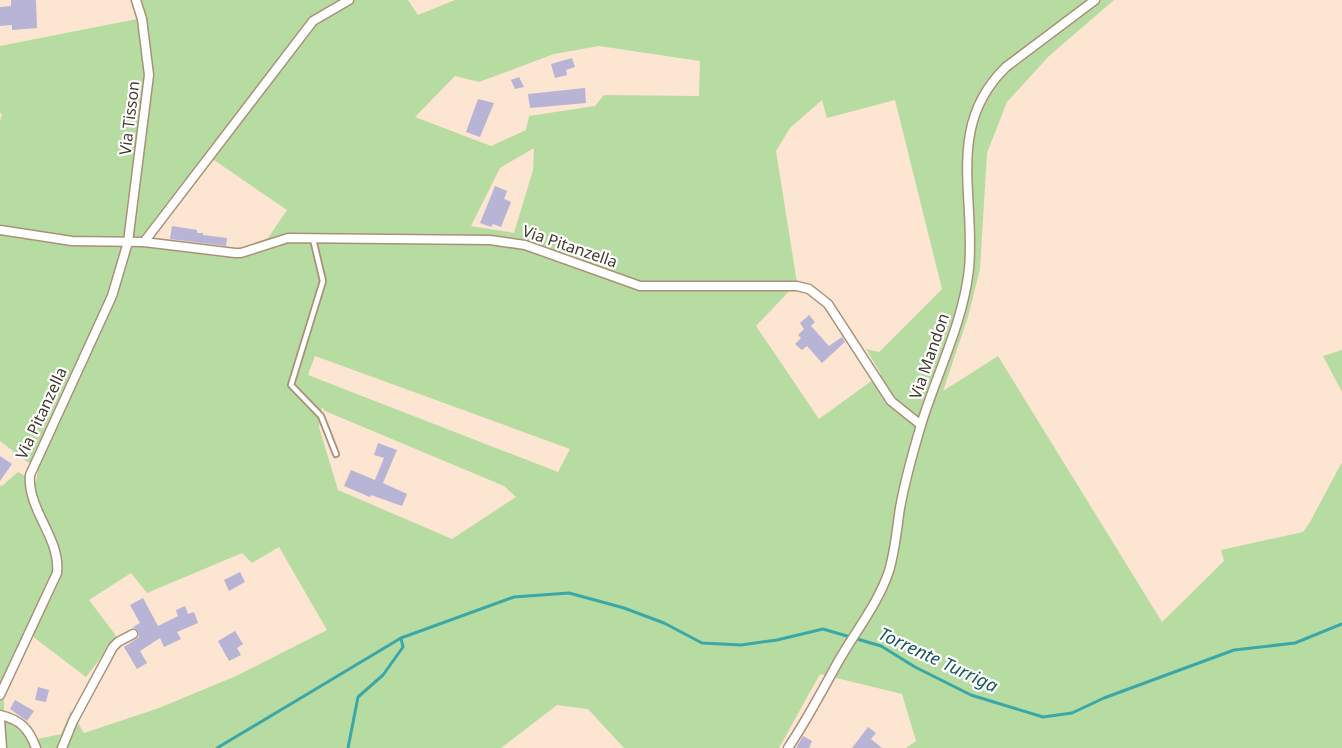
<svg xmlns="http://www.w3.org/2000/svg" width="1342" height="748" viewBox="0 0 1342 748" font-family="'Noto Sans',sans-serif">
<style>
.green{fill:#b7dca2;fill-rule:evenodd}
.lines{fill:none;stroke-linecap:round;stroke-linejoin:round}
.stream{stroke:#3aa7a9;stroke-width:3}
.building{fill:#b7b4d5}
.lane-casing{stroke:#ab9079;stroke-width:8}
.street-casing{stroke:#ab9079;stroke-width:11}
.lane{stroke:#fff;stroke-width:4.5}
.street{stroke:#fff;stroke-width:8}
.labels{text-anchor:middle;stroke-width:4.5;stroke-linejoin:round;paint-order:stroke}
.street-label{font-size:16px;fill:#45392f;stroke:#fff}
.water-label{font-size:18px;font-style:italic;fill:#19595c;stroke:#fff}
</style>
<rect width="100%" height="100%" fill="#fce5d1"/>
<g class="green">
<path d="M132 0H408L418 15 455 0H1114L1049 56 1007 102 987 153 980 269 968 317 943 391 998 356 1162 622 1224 561 1221 550 1303 532 1310 522 1342 462V748H906L916 741 902 694 820 674 779 748H624L588 709 557 705 501 748H0V485L2 486 18 472 36 482 38 470 0 441V122L2 114 0 113V46L137 19ZM599 46 700 61 699 96 604 95 595 106 529 116 526 130 491 146 415 117 455 76 479 82 554 54ZM822 100 827 118 895 100 942 289 879 352 866 349 881 374 819 419 756 326 797 283 776 151 790 128ZM534 148 533 170 514 233 471 226 500 168ZM205 154 287 210 268 238 240 250 142 236ZM315 356 570 449 558 472 308 375ZM322 407 325 411 504 486 516 497 452 539 338 490 319 427ZM279 547 327 630 236 676 159 708 84 733 71 711 61 734 33 740 4 720V695L32 636 86 677 117 637 89 600 131 573 147 593 242 553 252 563Z"/>
<polygon points="1342,350 1342,392 1323,356"/>
</g>
<g class="lines">
<g class="stream">
<polyline points="217,748 401,638"/>
<polyline points="348,748 358,697 383,675 403,647 401,638 514,597 569,593 624,608 664,623 702,643 741,645 777,640 823,629 881,646 915,667 971,695 1043,717 1072,713 1104,698 1234,650 1295,643 1342,624"/>
</g>
</g>
<g class="building">
<polygon points="11,0 36,0 37,28 12,30 12,25 0,26 0,7 11,6"/>
<polygon points="572,58 575,67 566,70 567,75 555,78 551,64"/>
<polygon points="519,77 524,87 515,89 511,80"/>
<polygon points="585,88 586,103 530,108 528,94"/>
<polygon points="478,99 494,103 480,137 466,132"/>
<polygon points="495,186 507,191 504,199 511,202 501,227 493,224 491,227 480,223"/>
<polygon points="172,226 197,230 197,233 203,233 203,235 227,238 226,246 170,239"/>
<polygon points="809,315 815,322 811,326 829,346 842,337 845,342 822,363 807,346 802,350 795,344 801,338 798,335 804,329 800,323"/>
<polygon points="378,443 397,450 383,483 407,494 402,506 371,495 370,497 344,486 351,470 375,480 384,458 374,455"/>
<polygon points="0,456 12,464 0,481"/>
<polygon points="240,572 245,582 229,591 224,580"/>
<polygon points="143,598 158,626 178,616 176,610 185,606 188,614 194,612 198,623 177,632 181,639 164,647 160,638 140,651 147,663 137,669 124,647 139,637 138,631 133,627 140,623 130,605"/>
<polygon points="235,631 243,644 237,648 241,655 229,661 218,641"/>
<polygon points="38,687 49,690 46,702 35,700"/>
<polygon points="15,700 34,711 27,721 10,709"/>
<polygon points="868,727 876,733 871,739 882,748 852,748"/>
<polygon points="803,736 812,741 809,748 796,748"/>
</g>
<g class="lines">
<defs>
<polyline id="lane" points="313,239 323,281 291,385 321,416 336,454"/>
<g id="street">
<polyline points="0,230 72,241 144,242 235,253 241,253 288,238 490,240 525,245 640,286 797,286 809,289 828,304 891,401 921,425"/>
<polyline points="144,242 313,21 349,0"/>
<path d="M0 695 57 573C61 538 27 510 30 475L112 296 128 242 149 75 142 19 136 0"/>
<path d="M0 715C21 720 29 729 36 748"/>
<polyline points="0,720 2,748"/>
<polyline points="62,748 73,721 113,647 118,642 133,634"/>
<path d="M788 748C807 720 822 691 838 662 855 632 878 604 889 571 895 551 897 528 900 508 905 480 913 452 921 425 937 373 963 323 969 269 976 196 945 126 1006 67L1095 0"/>
</g>
</defs>
<use href="#lane" class="lane-casing"/>
<use href="#street" class="street-casing"/>
<use href="#lane" class="lane"/>
<use href="#street" class="street"/>
</g>
<g class="labels">
<g class="street-label">
<text transform="translate(129 118) rotate(-83)" y="6">Via Tisson</text>
<text transform="translate(570 246) rotate(19)" y="6">Via Pitanzella</text>
<text transform="translate(929 356) rotate(-71)" y="6">Via Mandon</text>
<text transform="translate(41 413) rotate(-65)" y="6">Via Pitanzella</text>
</g>
<g class="water-label">
<text transform="translate(938 660) rotate(25)" y="6">Torrente Turriga</text>
</g>
</g>
</svg>
